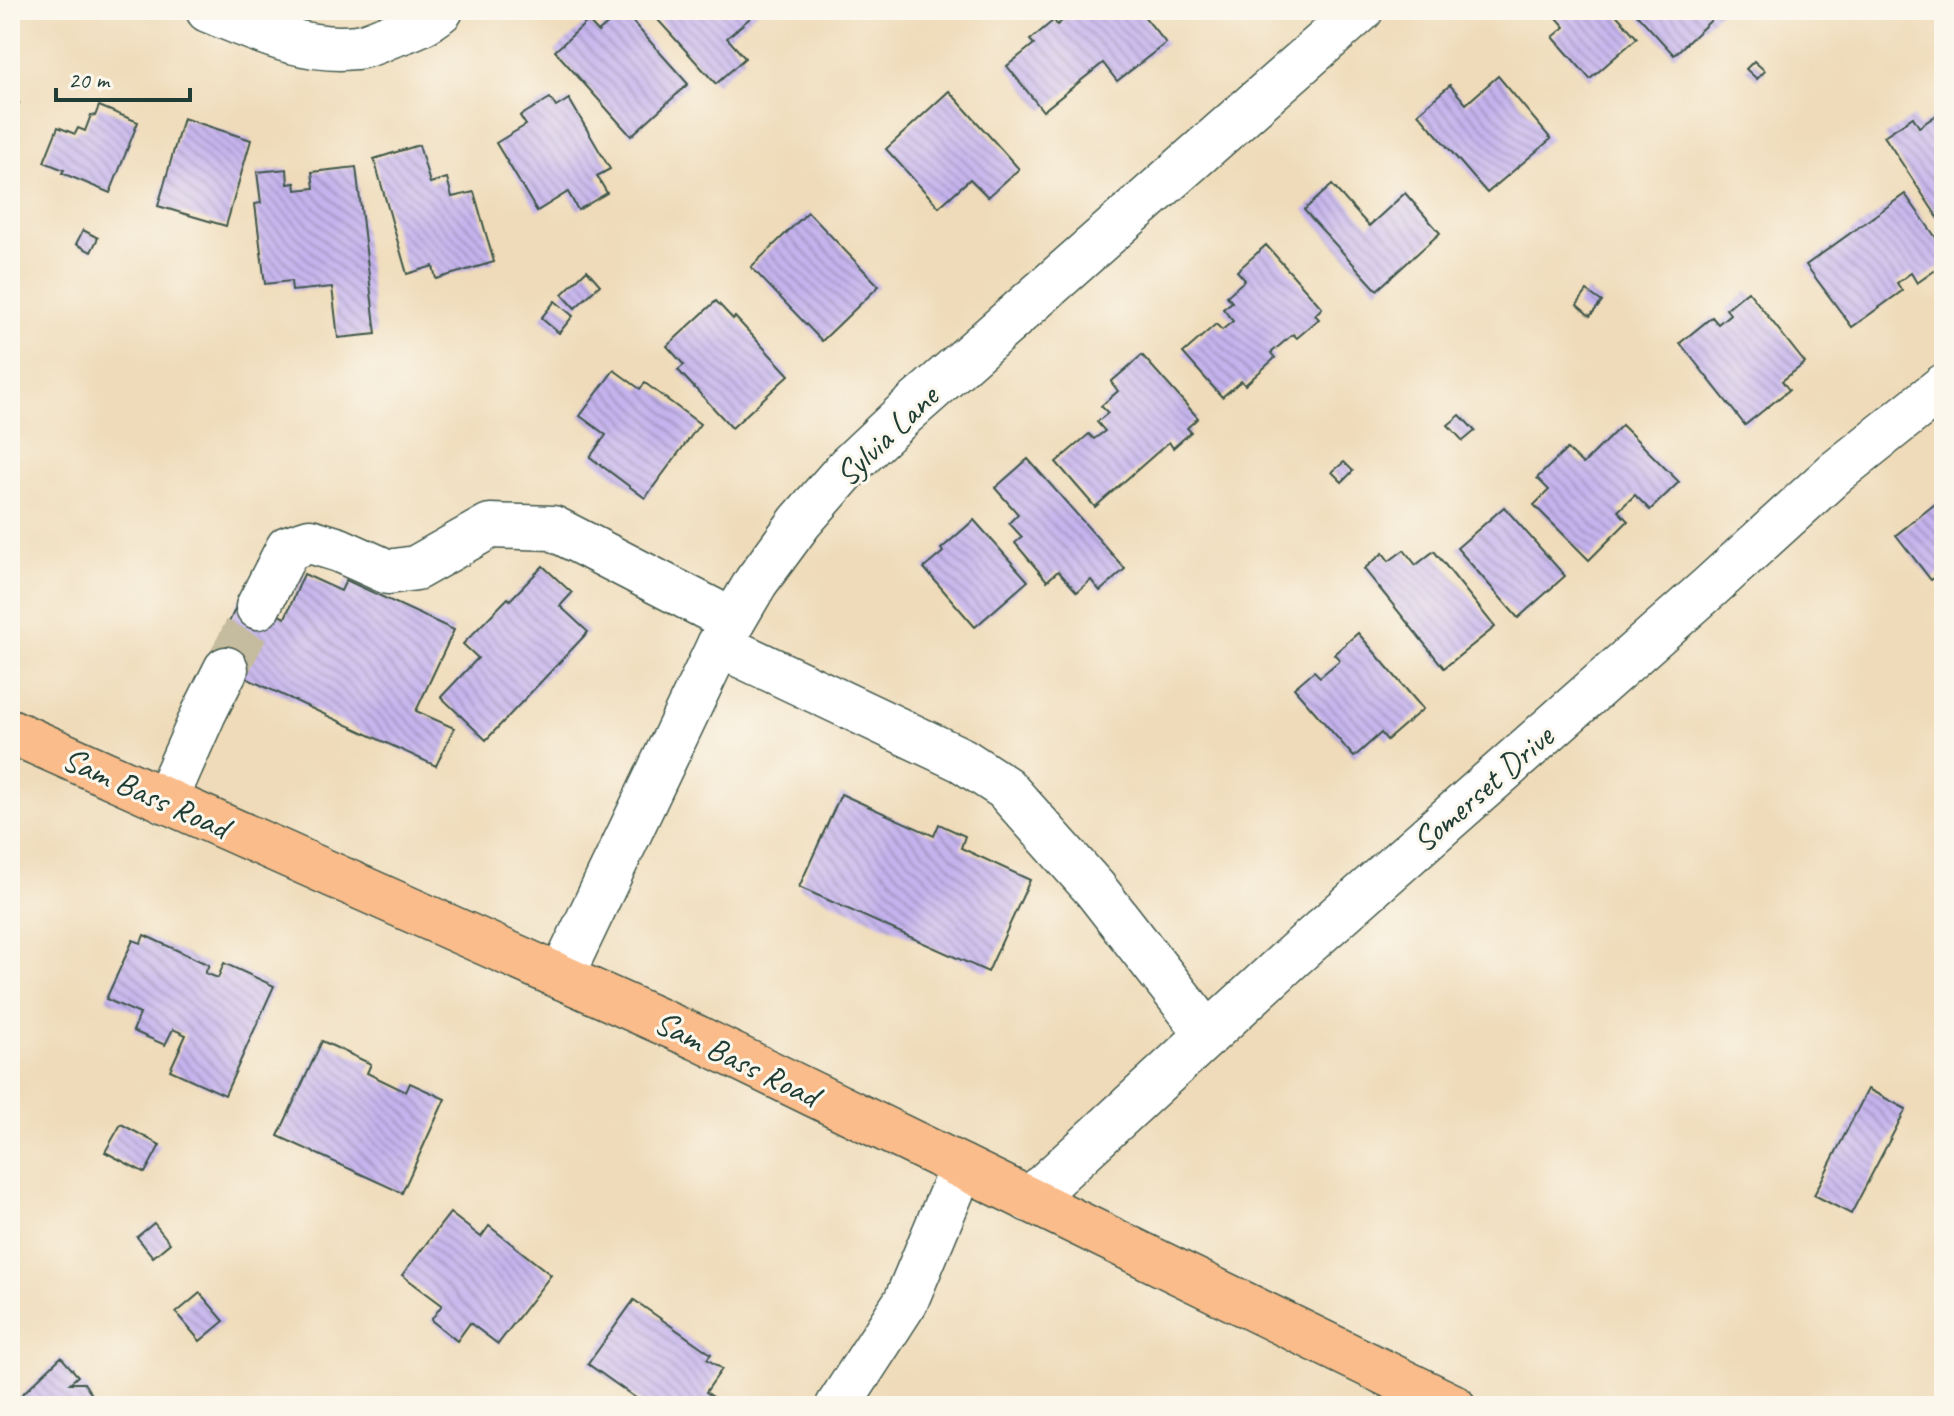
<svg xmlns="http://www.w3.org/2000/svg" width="1954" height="1416" viewBox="0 0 1954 1416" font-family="Caveat,sans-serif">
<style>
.building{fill:url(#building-back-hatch)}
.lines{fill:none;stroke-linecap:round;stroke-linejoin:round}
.minor-tunnel{stroke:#c5bb9e;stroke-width:44;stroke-dasharray:44 22;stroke-linecap:butt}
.minor-casing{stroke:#3e5548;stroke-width:47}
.major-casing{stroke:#3e5548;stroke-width:47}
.minor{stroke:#fff;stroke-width:44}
.major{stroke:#f9bc8a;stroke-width:44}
.labels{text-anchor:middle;stroke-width:6;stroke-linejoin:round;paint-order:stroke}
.street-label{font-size:34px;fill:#1f3d34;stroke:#fbf7ec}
</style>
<defs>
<pattern id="building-back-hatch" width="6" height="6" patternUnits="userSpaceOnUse" patternTransform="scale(2)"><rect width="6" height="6" fill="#c5b3ed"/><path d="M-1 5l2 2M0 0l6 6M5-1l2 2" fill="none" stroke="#9f93c1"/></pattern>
</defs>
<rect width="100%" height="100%" fill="#fbf7ec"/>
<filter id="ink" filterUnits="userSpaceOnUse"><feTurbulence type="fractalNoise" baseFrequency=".0125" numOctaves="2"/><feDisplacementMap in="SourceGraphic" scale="16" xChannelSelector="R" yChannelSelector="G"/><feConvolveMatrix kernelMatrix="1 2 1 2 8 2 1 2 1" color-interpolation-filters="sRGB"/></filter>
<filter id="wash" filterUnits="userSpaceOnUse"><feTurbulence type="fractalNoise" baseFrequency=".006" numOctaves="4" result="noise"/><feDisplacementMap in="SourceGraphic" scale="32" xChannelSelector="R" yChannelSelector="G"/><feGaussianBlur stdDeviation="1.8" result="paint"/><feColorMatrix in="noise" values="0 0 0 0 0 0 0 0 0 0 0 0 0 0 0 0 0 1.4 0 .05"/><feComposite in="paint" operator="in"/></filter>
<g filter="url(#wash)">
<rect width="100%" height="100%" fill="#efdbb9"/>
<g id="blocks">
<g class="building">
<polygon points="649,10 759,10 727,38 745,58 716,84"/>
<polygon points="1076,10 1139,10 1166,43 1117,81 1103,63 1043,111 1007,66 1034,44 1030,40 1054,20 1057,25"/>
<polygon points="1178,10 1197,10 1186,19"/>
<polygon points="1550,10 1612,10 1637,38 1590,79 1553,37 1565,27"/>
<polygon points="1633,10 1722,10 1674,55"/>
<polygon points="623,11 688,84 631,136 555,51 588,21 598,32"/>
<polygon points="1754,61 1765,71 1757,79 1746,69"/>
<polygon points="1498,76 1551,139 1487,193 1418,113 1450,85 1466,104"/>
<polygon points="949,91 1019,169 988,197 970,179 939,207 886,149"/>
<polygon points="550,98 556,107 569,99 610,169 597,176 607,193 578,210 568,192 537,211 496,143 526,125 520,116"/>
<polygon points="10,99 19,103 10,123"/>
<polygon points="99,106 138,122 110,193 62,173 64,170 44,162 58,127 75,134 78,128 85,131 91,115 95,116"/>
<polygon points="1944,110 1944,227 1884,136 1913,117 1919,127"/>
<polygon points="183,118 251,140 226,226 158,206"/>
<polygon points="419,145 430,183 447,178 452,197 474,192 494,262 436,279 433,266 407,274 374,159"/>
<polygon points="356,167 376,334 338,338 332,287 292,291 291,281 265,284 255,204 261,203 257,172 287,169 288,184 295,183 296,190 314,188 312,172"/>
<polygon points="1332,185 1369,226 1405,193 1440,233 1377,290 1304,210"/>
<polygon points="1905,194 1944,249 1944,264 1917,283 1911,273 1897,283 1902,291 1852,327 1806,265"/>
<polygon points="808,212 879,286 822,341 751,267"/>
<polygon points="83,230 98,238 91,252 76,244"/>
<polygon points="1266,245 1322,308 1315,315 1319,319 1297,338 1293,334 1271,353 1275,358 1245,385 1241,381 1222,397 1183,353 1216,324 1222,330 1233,321 1223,309 1232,302 1227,296 1245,280 1237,271"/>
<polygon points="587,270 600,285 575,308 562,294"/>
<polygon points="1587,291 1602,302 1590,316 1577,305"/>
<polygon points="1748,291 1805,363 1782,381 1789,390 1745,425 1680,343 1712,317 1718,324 1730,314 1726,309"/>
<polygon points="555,301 573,316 559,333 541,318"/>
<polygon points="716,301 733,319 735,317 789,375 732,428 678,370 684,365 667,346"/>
<polygon points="1142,355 1198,418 1187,428 1191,432 1173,448 1169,442 1095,507 1056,462 1089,434 1094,439 1105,431 1097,422 1108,413 1101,406 1118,391 1111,382"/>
<polygon points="614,370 640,389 645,383 700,424 645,498 590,457 606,435 580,416"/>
<polygon points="1460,415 1475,431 1463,441 1448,425"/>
<polygon points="1622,425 1679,482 1650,510 1635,495 1618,511 1628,521 1589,560 1534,505 1549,490 1537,478 1567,449 1583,464"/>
<polygon points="1028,459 1125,569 1100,591 1091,580 1077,592 1058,571 1047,581 1015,543 1022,537 1009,523 1018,514 995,488"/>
<polygon points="1344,462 1353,471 1342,482 1332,472"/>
<polygon points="1935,504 1939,508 1944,504 1944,570 1931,580 1896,535"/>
<polygon points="1504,507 1565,576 1518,618 1457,548"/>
<polygon points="974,520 1028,581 975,627 924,568 943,552 941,549"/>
<polygon points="1404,550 1416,565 1434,551 1495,627 1444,668 1364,569 1383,553 1389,561"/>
<polygon points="543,566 572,593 560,606 588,632 486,740 441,697 478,658 463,644 508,598 510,600"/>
<polygon points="304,574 341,591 346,580 454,630 416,711 454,728 436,766 211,662 240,598 285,618"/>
<polygon points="1358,633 1423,709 1387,740 1381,733 1354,757 1294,688 1314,671 1320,677 1340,660 1334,654"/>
<polygon points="841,794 934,836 939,824 965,836 961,848 1030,880 988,972 799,887"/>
<polygon points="144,935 209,965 205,973 218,978 224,963 274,986 225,1095 170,1070 186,1035 173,1029 165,1045 133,1031 140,1014 106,999 133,940 141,943"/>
<polygon points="322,1041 371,1064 367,1073 406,1092 410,1083 445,1099 402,1193 278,1136"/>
<polygon points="1868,1089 1906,1109 1851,1214 1814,1195"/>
<polygon points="121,1124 160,1145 145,1173 105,1152"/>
<polygon points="450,1213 481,1237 489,1226 551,1275 498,1344 470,1323 457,1341 431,1320 442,1305 402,1275"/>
<polygon points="154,1223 170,1243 153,1257 137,1237"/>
<polygon points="200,1293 224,1321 200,1341 176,1313"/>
<polygon points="634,1300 711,1354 707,1359 722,1369 706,1392 726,1406 647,1406 588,1364"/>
<polygon points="61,1357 78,1376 70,1383 84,1383 91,1394 92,1406 10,1406"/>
</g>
</g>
</g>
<g filter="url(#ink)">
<use href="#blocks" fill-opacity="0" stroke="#3e5548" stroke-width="2"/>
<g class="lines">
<polyline class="minor-tunnel" points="226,669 258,607"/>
<defs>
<g id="minor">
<path d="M208 10C255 29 304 53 356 47 368 46 381 39 392 35 410 29 426 23 441 10"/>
<polyline points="258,607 288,548 310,541 339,550 388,572 416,568 490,526 553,528 733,621"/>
<polyline points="719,645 962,760 1005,788 1095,889 1208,1034"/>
<polyline points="165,801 204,713 226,669"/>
<polyline points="561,977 719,645 756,582 800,522 849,466 903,415 1361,10"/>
<polyline points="1029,1200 1291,958 1709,588 1835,473 1944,386"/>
<polyline points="838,1406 906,1301 962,1167"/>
</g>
<polyline id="major" points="10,731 698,1038 1453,1406"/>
</defs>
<use href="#minor" class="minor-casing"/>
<use href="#major" class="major-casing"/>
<use href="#minor" class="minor"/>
<use href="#major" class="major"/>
</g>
</g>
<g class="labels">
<g class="street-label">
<text transform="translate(886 435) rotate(-44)" y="12">Sylvia Lane</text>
<text transform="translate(1482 788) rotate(-41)" y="12">Somerset Drive</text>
<text transform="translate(146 792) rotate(24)" y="12">Sam Bass Road</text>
<text transform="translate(737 1058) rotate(26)" y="12">Sam Bass Road</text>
</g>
</g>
<rect width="1954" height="1416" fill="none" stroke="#fbf7ec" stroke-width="40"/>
<path d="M56 88v12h134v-12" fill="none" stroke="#1f3d34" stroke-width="4"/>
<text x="68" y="88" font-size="24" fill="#1f3d34" stroke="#fbf7ec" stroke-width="6" paint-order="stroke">20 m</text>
</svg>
